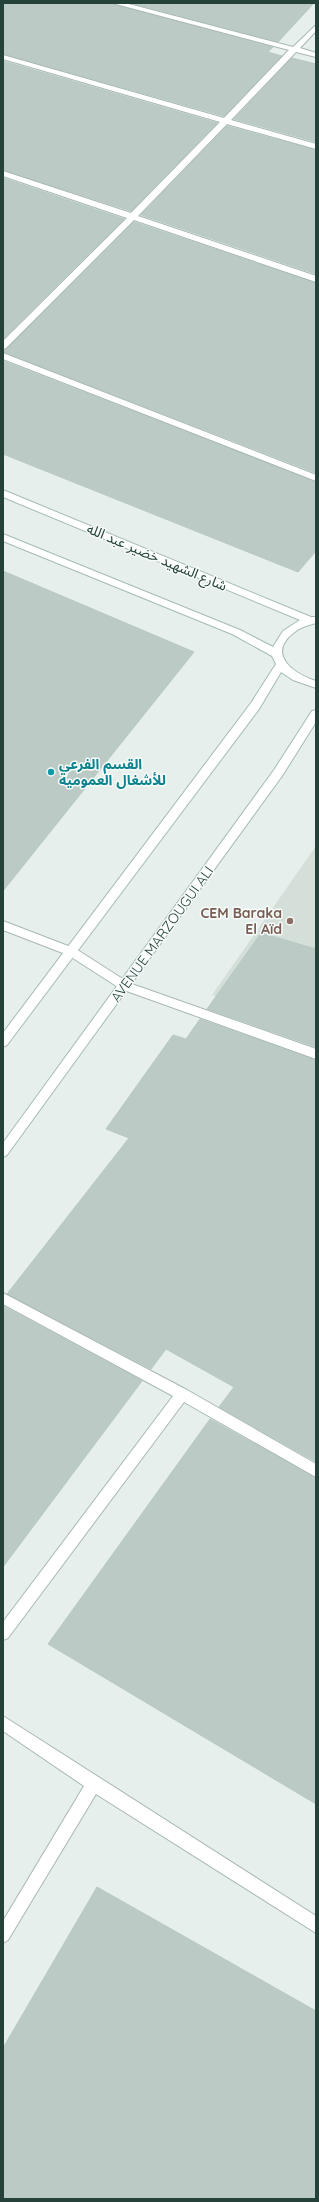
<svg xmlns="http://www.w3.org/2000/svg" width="319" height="2202" viewBox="0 0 319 2202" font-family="Quicksand,'Noto Sans Arabic',sans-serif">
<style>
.built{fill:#d4dfda}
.building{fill:#bbcac4;stroke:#b8c9c2}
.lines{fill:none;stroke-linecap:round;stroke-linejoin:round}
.street-casing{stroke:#a8b8b2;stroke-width:2}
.secondary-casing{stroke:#a4bbb3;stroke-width:2}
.street{fill:#fff;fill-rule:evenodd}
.secondary{fill:#fff;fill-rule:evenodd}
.culture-dot{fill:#0f9aa8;stroke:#f7fbf9;stroke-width:1.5}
.education-dot{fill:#8d6e63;stroke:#f7fbf9;stroke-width:1.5}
.labels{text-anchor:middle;stroke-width:3;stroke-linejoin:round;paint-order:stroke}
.street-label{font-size:14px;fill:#24423a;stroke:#f7fbf9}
.culture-label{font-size:14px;font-weight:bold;fill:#0d838f;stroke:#f7fbf9;text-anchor:start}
.education-label{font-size:14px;font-weight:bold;fill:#785e54;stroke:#f7fbf9;text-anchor:end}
</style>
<rect width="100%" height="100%" fill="#e6efeb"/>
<polygon class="built" points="316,846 316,1026 212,995"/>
<g class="building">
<polygon points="3,3 111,3 273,47 268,52 282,56 224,116 3,54"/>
<polygon points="131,3 314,3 278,42"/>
<polygon points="292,58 316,64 316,142 234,119"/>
<polygon points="3,61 217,123 131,211 3,170"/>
<polygon points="227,126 316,150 316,274 141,215"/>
<polygon points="3,178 124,219 3,339"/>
<polygon points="134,222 316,283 316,473 3,352"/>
<polygon points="3,361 316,482 316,551 298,572 3,454"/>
<polygon points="3,571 194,652 3,891"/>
<polygon points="261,933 316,949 316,1047 207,1009"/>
<polygon points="200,1019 316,1060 316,1462 219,1407 234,1387 166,1349 151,1369 7,1294 129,1138 106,1129 173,1035 186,1039"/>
<polygon points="3,1306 142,1381 3,1567"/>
<polygon points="210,1419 316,1478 316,1804 48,1644"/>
<polygon points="97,1887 316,2011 316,2199 3,2199 3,2048"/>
</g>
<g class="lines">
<defs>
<g id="street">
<polygon points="112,3 125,3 293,47 316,25 316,31 300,48 316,53 316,57 296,52 231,120 316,144 316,149 227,124 138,216 316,276 316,282 134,220 6,348 3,349 3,341 127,218 3,176 3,171 131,213 220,122 3,59 3,55 224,118 289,50"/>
<polygon points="3,353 316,475 316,481 3,359"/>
<polygon points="3,921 76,949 129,983 316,1049 316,1059 121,989 68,955 3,930"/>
<polygon points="3,1293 187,1390 316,1464 316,1477 184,1402 8,1638 3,1640 3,1622 173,1396 3,1304"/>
<polygon points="3,1716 316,1916 316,1933 96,1794 8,1940 3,1943 3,1921 84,1786 3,1731"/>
</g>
<g id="secondary">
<path d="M3 490 311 617H316V623C310 625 303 626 296 631 265 653 292 673 316 681V688L293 680 281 672 259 709 7 1045 3 1047V1033L251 703 276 664 272 656 232 634 3 541V534L240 630 273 647 283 631 300 620 3 497Z"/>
<polygon points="316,710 316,722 282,776 7,1155 3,1157 3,1143 274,770 312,711"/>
</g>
</defs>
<use href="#street" class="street-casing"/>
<use href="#secondary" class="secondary-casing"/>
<use href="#street" class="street"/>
<use href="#secondary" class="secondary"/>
</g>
<circle class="culture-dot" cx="51" cy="772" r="4"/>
<circle class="education-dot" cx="290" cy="921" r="4"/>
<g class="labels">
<g class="street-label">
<text transform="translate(157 557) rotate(23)" y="5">شارع الشهيد خضير عبد الله</text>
<text transform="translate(162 934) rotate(-54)" y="5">AVENUE MARZOUGUI ALI</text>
</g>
<g class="culture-label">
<text x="59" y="769">القسم الفرعي<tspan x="59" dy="16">للأشغال العمومية</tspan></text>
</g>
<g class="education-label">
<text x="282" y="918">CEM Baraka<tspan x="282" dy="16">El Aïd</tspan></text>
</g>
</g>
<rect width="319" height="2202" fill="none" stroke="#24423a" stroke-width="8"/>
</svg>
